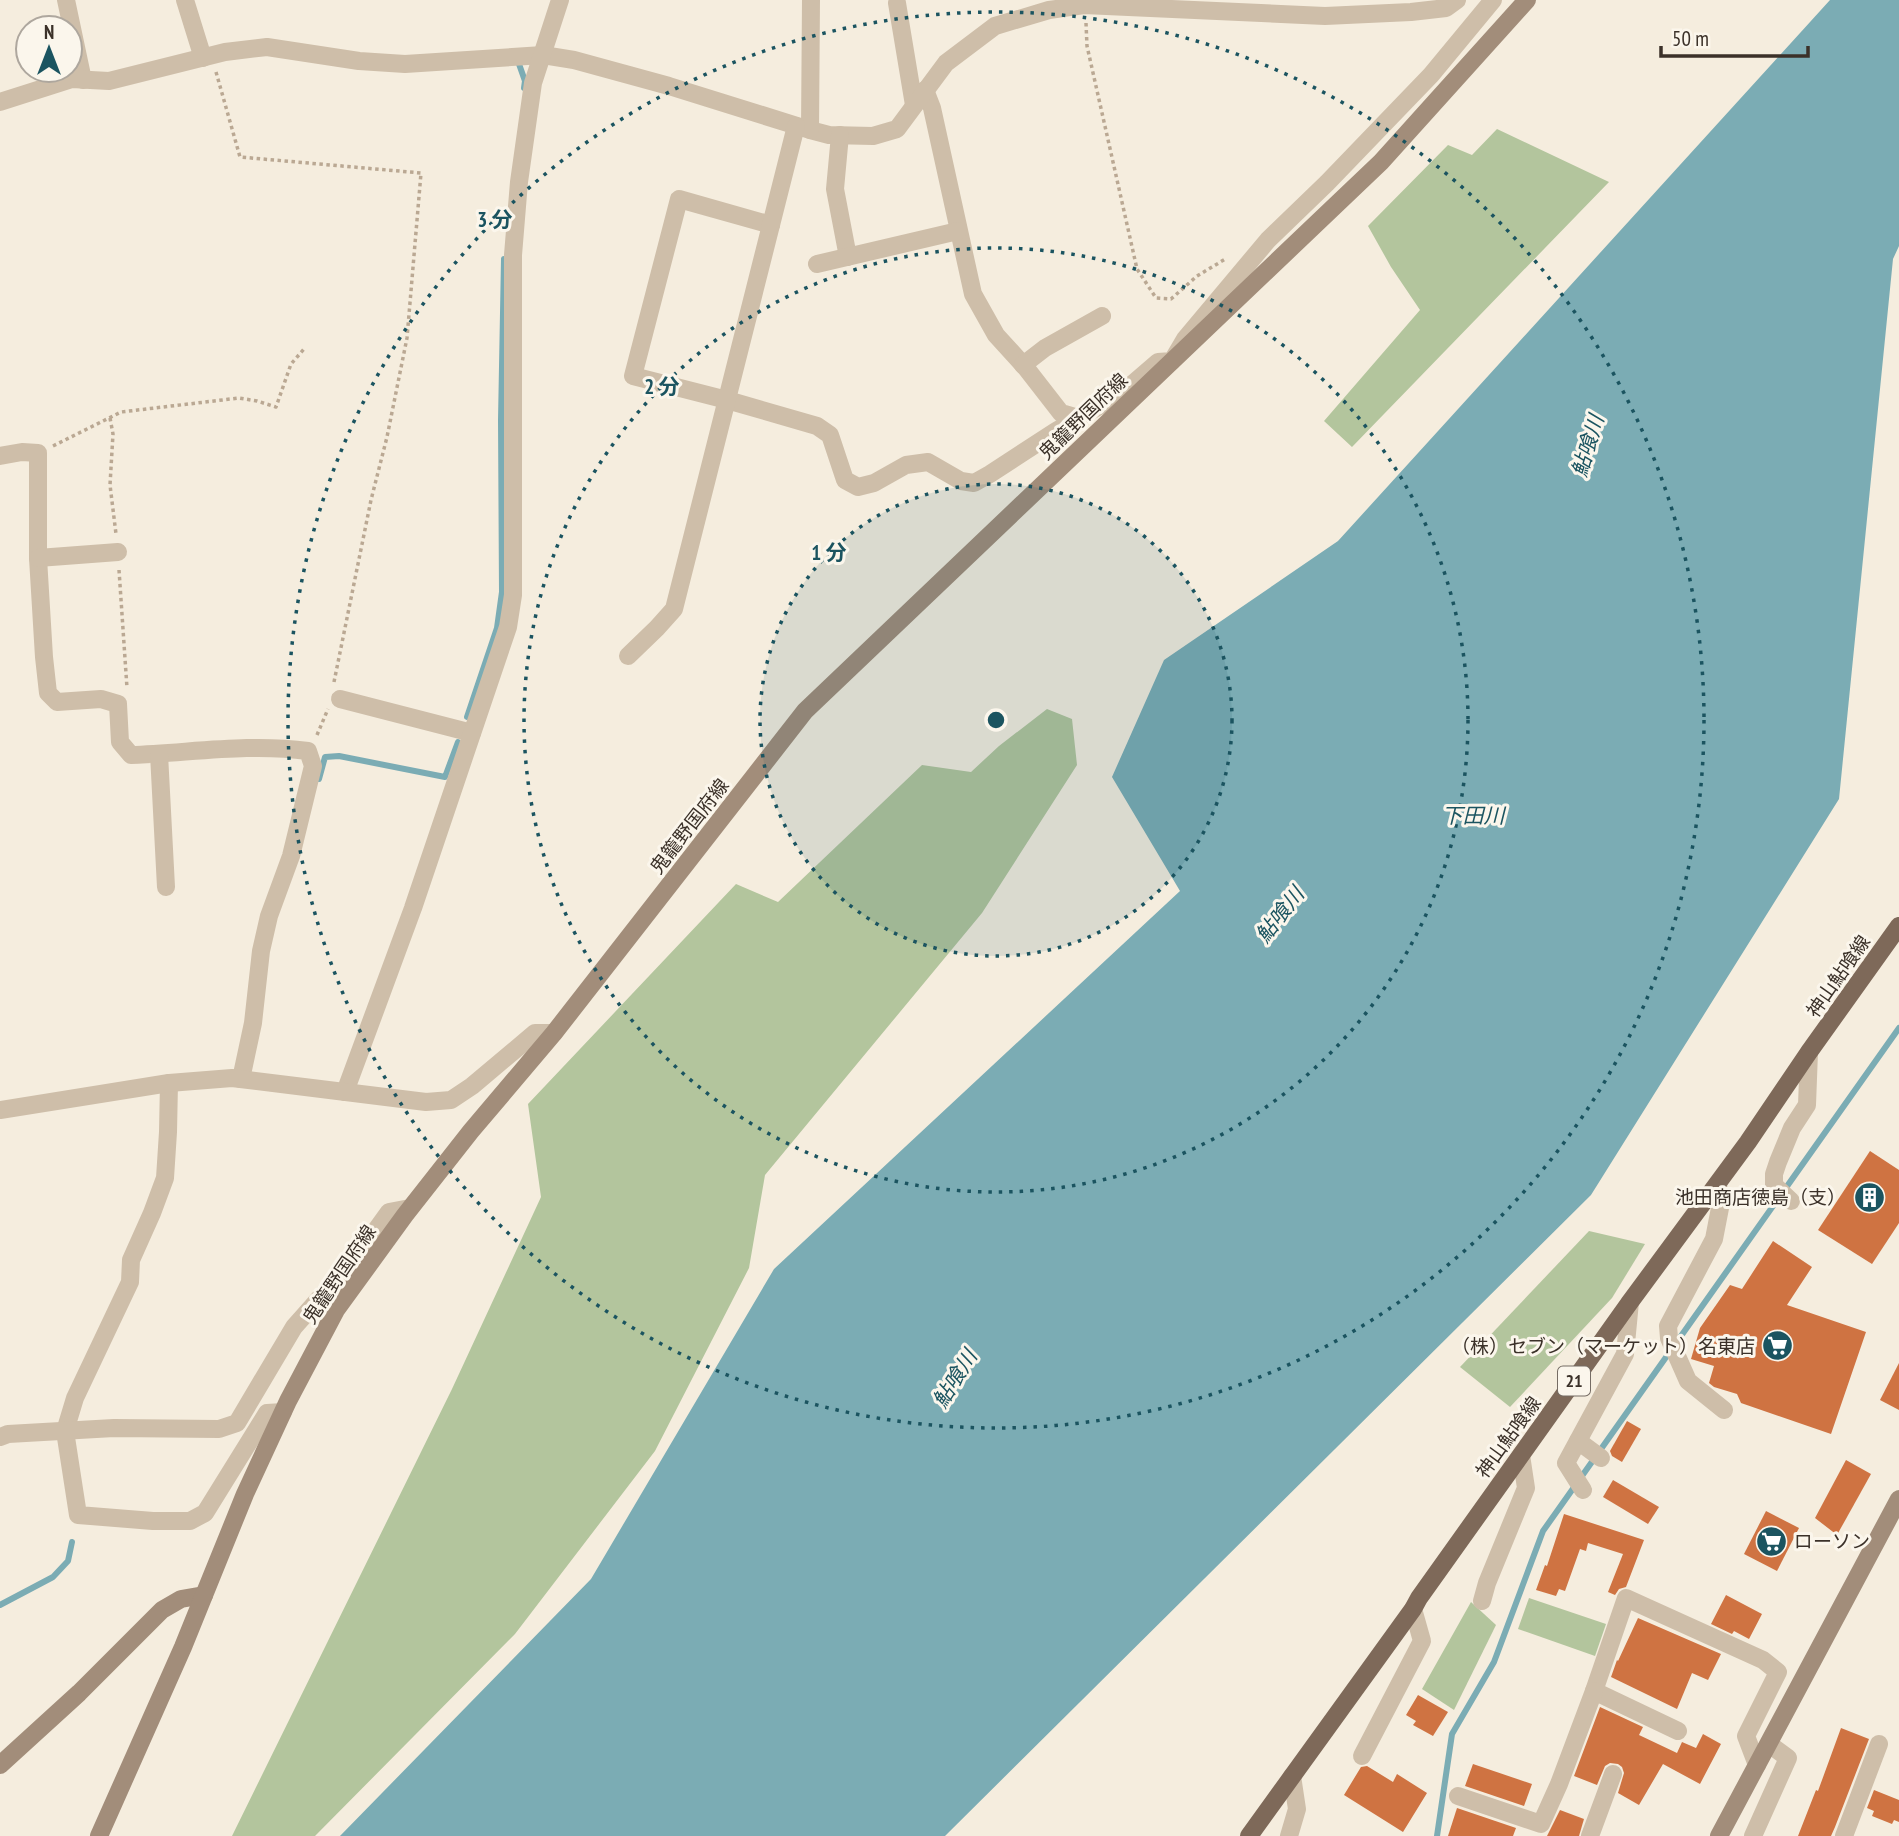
<svg xmlns="http://www.w3.org/2000/svg" width="1899" height="1836" viewBox="0 0 1899 1836" font-family="'PT Sans Narrow','Noto Sans JP',sans-serif">
<style>
.green{fill:#b3c59d}
.water{fill:#7bacb4}
.lines{fill:none;stroke-linecap:round;stroke-linejoin:round}
.stream{stroke:#7bacb4;stroke-width:6}
.building{fill:#cf7342}
.path{stroke:#baa893;stroke-width:3.5;stroke-dasharray:3.5 3.5;stroke-linecap:butt}
.street{stroke:#cebea9;stroke-width:18}
.secondary{stroke:#a28d7a;stroke-width:18}
.primary{stroke:#7e6959;stroke-width:18}
.ring{fill:none;stroke:#1b5460;stroke-width:3.5;stroke-dasharray:3.5 7}
.labels{text-anchor:middle;stroke-width:6;stroke-linejoin:round;paint-order:stroke}
.shield{fill:#fbf6ec;stroke:#756c64;stroke-width:2}
.shield-label{font-size:18px;font-weight:bold;fill:#3b3129}
.street-label{font-size:19px;fill:#3b3129;stroke:#fbf6ec}
.poi-label{font-size:19px;fill:#3b3129;stroke:#fbf6ec;text-anchor:end}
.water-label{font-size:21px;font-style:italic;fill:#1b5460;stroke:#fbf6ec}
.centre{fill:#1b5460;stroke:#fbf6ec;stroke-width:3.5}
.ring-label{font-size:21px;text-anchor:middle;font-weight:bold;fill:#1b5460;stroke:#fbf6ec;stroke-width:6;stroke-linejoin:round;paint-order:stroke}
</style>
<rect width="100%" height="100%" fill="#f5edde"/>
<g class="green">
<polygon points="1497,129 1609,182 1352,447 1324,421 1420,310 1391,267 1368,226 1448,145 1472,155"/>
<polygon points="1047,709 1072,719 1077,765 982,913 765,1175 749,1268 655,1451 515,1634 315,1836 232,1836 452,1389 541,1197 528,1104 736,884 778,902 922,765 971,772 999,746"/>
<polygon points="1589,1231 1645,1244 1612,1298 1510,1407 1460,1367"/>
<polygon points="1529,1598 1606,1624 1595,1656 1518,1629"/>
<polygon points="1471,1602 1496,1625 1454,1710 1422,1689"/>
</g>
<polygon class="water" points="1830,0 1899,0 1899,246 1893,259 1839,799 1591,1195 945,1836 340,1836 591,1579 774,1269 1180,891 1112,777 1164,660 1338,541"/>
<g class="lines">
<g class="stream">
<polyline points="519,64 525,81 524,88"/>
<polyline points="467,717 497,628 502,592 501,420 504,259"/>
<polyline points="319,779 325,757 339,756 445,777 458,742"/>
<polyline points="0,1605 53,1577 68,1561 72,1542"/>
<polyline points="1437,1836 1452,1734 1494,1662 1543,1531 1899,1028"/>
</g>
</g>
<g class="building">
<polygon points="1870,1151 1899,1170 1899,1223 1872,1264 1818,1230"/>
<polygon points="1773,1241 1812,1267 1787,1305 1866,1332 1831,1434 1741,1403 1737,1394 1714,1387 1709,1383 1714,1366 1691,1359 1700,1328 1730,1285 1742,1289"/>
<polygon points="1899,1363 1899,1410 1880,1400"/>
<polygon points="1627,1421 1641,1429 1622,1462 1612,1456 1610,1451"/>
<polygon points="1846,1460 1871,1474 1837,1535 1815,1518"/>
<polygon points="1613,1480 1659,1507 1648,1524 1603,1497"/>
<polygon points="1766,1511 1799,1528 1777,1571 1744,1554"/>
<polygon points="1564,1514 1644,1540 1626,1587 1619,1589 1615,1595 1608,1592 1623,1554 1588,1543 1586,1551 1580,1549 1565,1591 1559,1589 1556,1596 1536,1590 1545,1565 1547,1566"/>
<polygon points="1726,1595 1762,1614 1749,1639 1734,1631 1732,1634 1711,1624"/>
<polygon points="1638,1618 1721,1654 1708,1680 1692,1673 1677,1709 1611,1677 1617,1660 1618,1661"/>
<polygon points="1418,1695 1448,1712 1433,1736 1413,1725 1416,1721 1406,1715"/>
<polygon points="1600,1707 1643,1727 1639,1735 1677,1753 1682,1742 1696,1748 1703,1734 1721,1744 1700,1784 1663,1764 1639,1805 1618,1793 1624,1773 1622,1767 1618,1764 1610,1763 1605,1766 1597,1785 1574,1776"/>
<polygon points="1841,1728 1869,1739 1835,1827 1831,1836 1798,1836 1816,1790 1818,1791"/>
<polygon points="1473,1764 1532,1784 1524,1806 1465,1786"/>
<polygon points="1367,1766 1393,1782 1397,1774 1427,1793 1403,1832 1344,1795 1361,1767"/>
<polygon points="1874,1790 1899,1800 1899,1822 1894,1820 1892,1824 1872,1816 1874,1811 1867,1808"/>
<polygon points="1457,1808 1516,1828 1513,1836 1448,1836"/>
<polygon points="1560,1810 1584,1819 1579,1836 1547,1836"/>
</g>
<g class="lines">
<g class="path">
<polyline points="1086,23 1087,46 1137,269 1156,298 1171,299 1197,276 1227,258"/>
<polyline points="216,72 240,157 421,173 407,338 387,437 371,500 334,682"/>
<polyline points="110,418 113,434 110,485 116,534"/>
<polyline points="53,446 121,412 239,398 257,401 276,407 291,364 304,349"/>
<polyline points="119,570 127,688"/>
<polyline points="317,735 328,709"/>
</g>
<g class="street">
<polyline points="66,0 83,80"/>
<polyline points="185,0 203,58"/>
<polyline points="897,3 914,105"/>
<polyline points="925,90 932,108 973,294 996,335 1026,368 1061,413 1078,418"/>
<polyline points="0,102 72,79 109,81 225,52 267,47 359,61 405,64 543,55 574,60 669,86 810,130 829,135 873,136 897,129 946,63 995,26 1049,10 1084,5 1325,16 1411,12 1446,8 1457,0"/>
<polyline points="810,130 811,0"/>
<polyline points="840,135 835,189 848,257"/>
<polyline points="771,225 679,199 633,376 727,400 817,426 830,435 845,480 858,487 874,483 906,465 928,462 961,481 974,483 990,474 1056,431 1122,393 1158,362 1172,361 1185,339 1268,240 1327,183 1431,75 1493,0"/>
<polyline points="817,264 958,231"/>
<polyline points="1023,365 1045,348 1102,316"/>
<path d="M0 456 22 452 38 453V558L44 657 48 693 57 702 101 699 118 704 120 742 131 755C190 753 249 743 308 751L313 766 291 856 269 916 261 951 253 1023 241 1079"/>
<polyline points="38,558 118,552"/>
<polyline points="628,656 657,628 674,609 796,126"/>
<polyline points="340,699 472,733"/>
<polyline points="159,754 166,887"/>
<polyline points="169,1083 168,1132 165,1178 152,1213 131,1260 130,1282 75,1398 65,1431 78,1515 153,1521 190,1521 205,1513 267,1413 283,1412"/>
<polyline points="345,1092 413,908 508,627 513,595 513,255 519,182 533,83 560,0"/>
<polyline points="0,1110 169,1083 232,1078 426,1102 451,1100 472,1086 535,1033 554,1033"/>
<polyline points="1718,1183 1720,1208 1714,1239 1668,1326 1669,1338 1688,1381 1724,1410"/>
<polyline points="1791,1201 1774,1185 1774,1174 1778,1162 1792,1128 1807,1105 1809,1052"/>
<polyline points="0,1437 8,1434 114,1428 219,1429 237,1423 294,1327 358,1255 389,1212 410,1208"/>
<polyline points="1578,1441 1601,1458"/>
<polyline points="1583,1490 1566,1463 1625,1354 1630,1302"/>
<polyline points="1482,1601 1487,1583 1526,1488 1521,1455"/>
<polyline points="1678,1731 1594,1691 1626,1598 1763,1660 1778,1672 1746,1736 1757,1765"/>
<polyline points="1362,1756 1422,1641 1413,1609"/>
<polyline points="1458,1796 1541,1824 1559,1784 1594,1691"/>
<polyline points="1289,1836 1297,1809 1292,1776"/>
<polyline points="1590,1836 1613,1774"/>
<polyline points="1753,1836 1788,1758 1769,1744"/>
<polyline points="1844,1836 1879,1744"/>
</g>
<g class="secondary">
<polyline points="0,1765 79,1693 162,1610 181,1599 204,1595"/>
<polyline points="99,1836 183,1647 245,1494 288,1401 336,1310 405,1215 471,1131 554,1033 805,711 1381,162 1527,0"/>
<polyline points="1719,1836 1899,1499"/>
</g>
<polyline class="primary" points="1249,1836 1413,1609 1419,1598 1630,1302 1748,1142 1809,1052 1899,926"/>
</g>
<circle cx="996" cy="720" r="236" fill="#1b5460" fill-opacity=".12"/>
<g class="ring">
<circle cx="996" cy="720" r="236"/>
<circle cx="996" cy="720" r="472"/>
<circle cx="996" cy="720" r="708"/>
</g>
<defs>
<symbol id="building-disc" viewBox="-11 -11 22 22"><circle r="9.5" fill="#1b5460" stroke="#fbf6ec"/><path d="M-4-6H4V6H1V3H-1V6H-4ZM-2.5-4.3h1.7v1.8h-1.7ZM.8-4.3h1.7v1.8H.8ZM-2.5-1h1.7V.8h-1.7ZM.8-1h1.7V.8H.8Z" fill="#fff"/></symbol>
<symbol id="supermarket-disc" viewBox="-11 -11 22 22"><circle r="9.5" fill="#1b5460" stroke="#fbf6ec"/><path d="M-6-5.5h2.5l.6 2H6L4.5 2H-2.5L-4.4-4H-6ZM-1.5 3.2a1.3 1.3 0 1 0 .1 0ZM3 3.2a1.3 1.3 0 1 0 .1 0Z" fill="#fff"/></symbol>
</defs>
<g fill-rule="evenodd">
<use href="#building-disc" x="1852" y="1180" width="35" height="35"/>
<use href="#supermarket-disc" x="1760" y="1328" width="35" height="35"/>
<use href="#supermarket-disc" x="1754" y="1524" width="35" height="35"/>
</g>
<g class="labels">
<rect class="shield" x="1558" y="1366.5" width="32" height="29" rx="5"/>
<g class="shield-label">
<text x="1574" y="1387">21</text>
</g>
<g class="street-label">
<text transform="translate(1083 416) rotate(-44)" y="7">鬼籠野国府線</text>
<text transform="translate(689 826) rotate(-52)" y="7">鬼籠野国府線</text>
<text transform="translate(1838 976) rotate(-55)" y="7">神山鮎喰線</text>
<text transform="translate(339 1274) rotate(-56)" y="7">鬼籠野国府線</text>
<text transform="translate(1508 1437) rotate(-54)" y="7">神山鮎喰線</text>
</g>
<g class="poi-label">
<text x="1846" y="1204">池田商店徳島（支）</text>
<text x="1755" y="1353">（株）セブン（マーケット）名東店</text>
<text x="1794" y="1548" text-anchor="start">ローソン</text>
</g>
<g class="water-label">
<text transform="translate(1588 446) rotate(-73)" y="7">鮎喰川</text>
<text x="1473" y="823">下田川</text>
<text transform="translate(1280 915) rotate(-52)" y="7">鮎喰川</text>
<text transform="translate(955 1379) rotate(-58)" y="7">鮎喰川</text>
</g>
</g>
<circle cx="996" cy="720" r="10" class="centre"/>
<g class="ring-label">
<text x="495" y="227">3 分</text>
<text x="662" y="394">2 分</text>
<text x="829" y="560">1 分</text>
</g>
<g transform="translate(49 49)"><circle r="33" fill="#fbf6ec" stroke="#aea79e" stroke-width="2"/>
<path d="M0-5L12 26L0 18L-12 26Z" fill="#1b5460"/>
<text y="-10" font-size="19" font-weight="bold" text-anchor="middle" fill="#3b3129">N</text>
</g>
<path d="M1661 46v10h147v-10" fill="none" stroke="#3b3129" stroke-width="3.5"/>
<text x="1672" y="46" font-size="21" fill="#3b3129" stroke="#fbf6ec" stroke-width="5" paint-order="stroke">50 m</text>
</svg>
